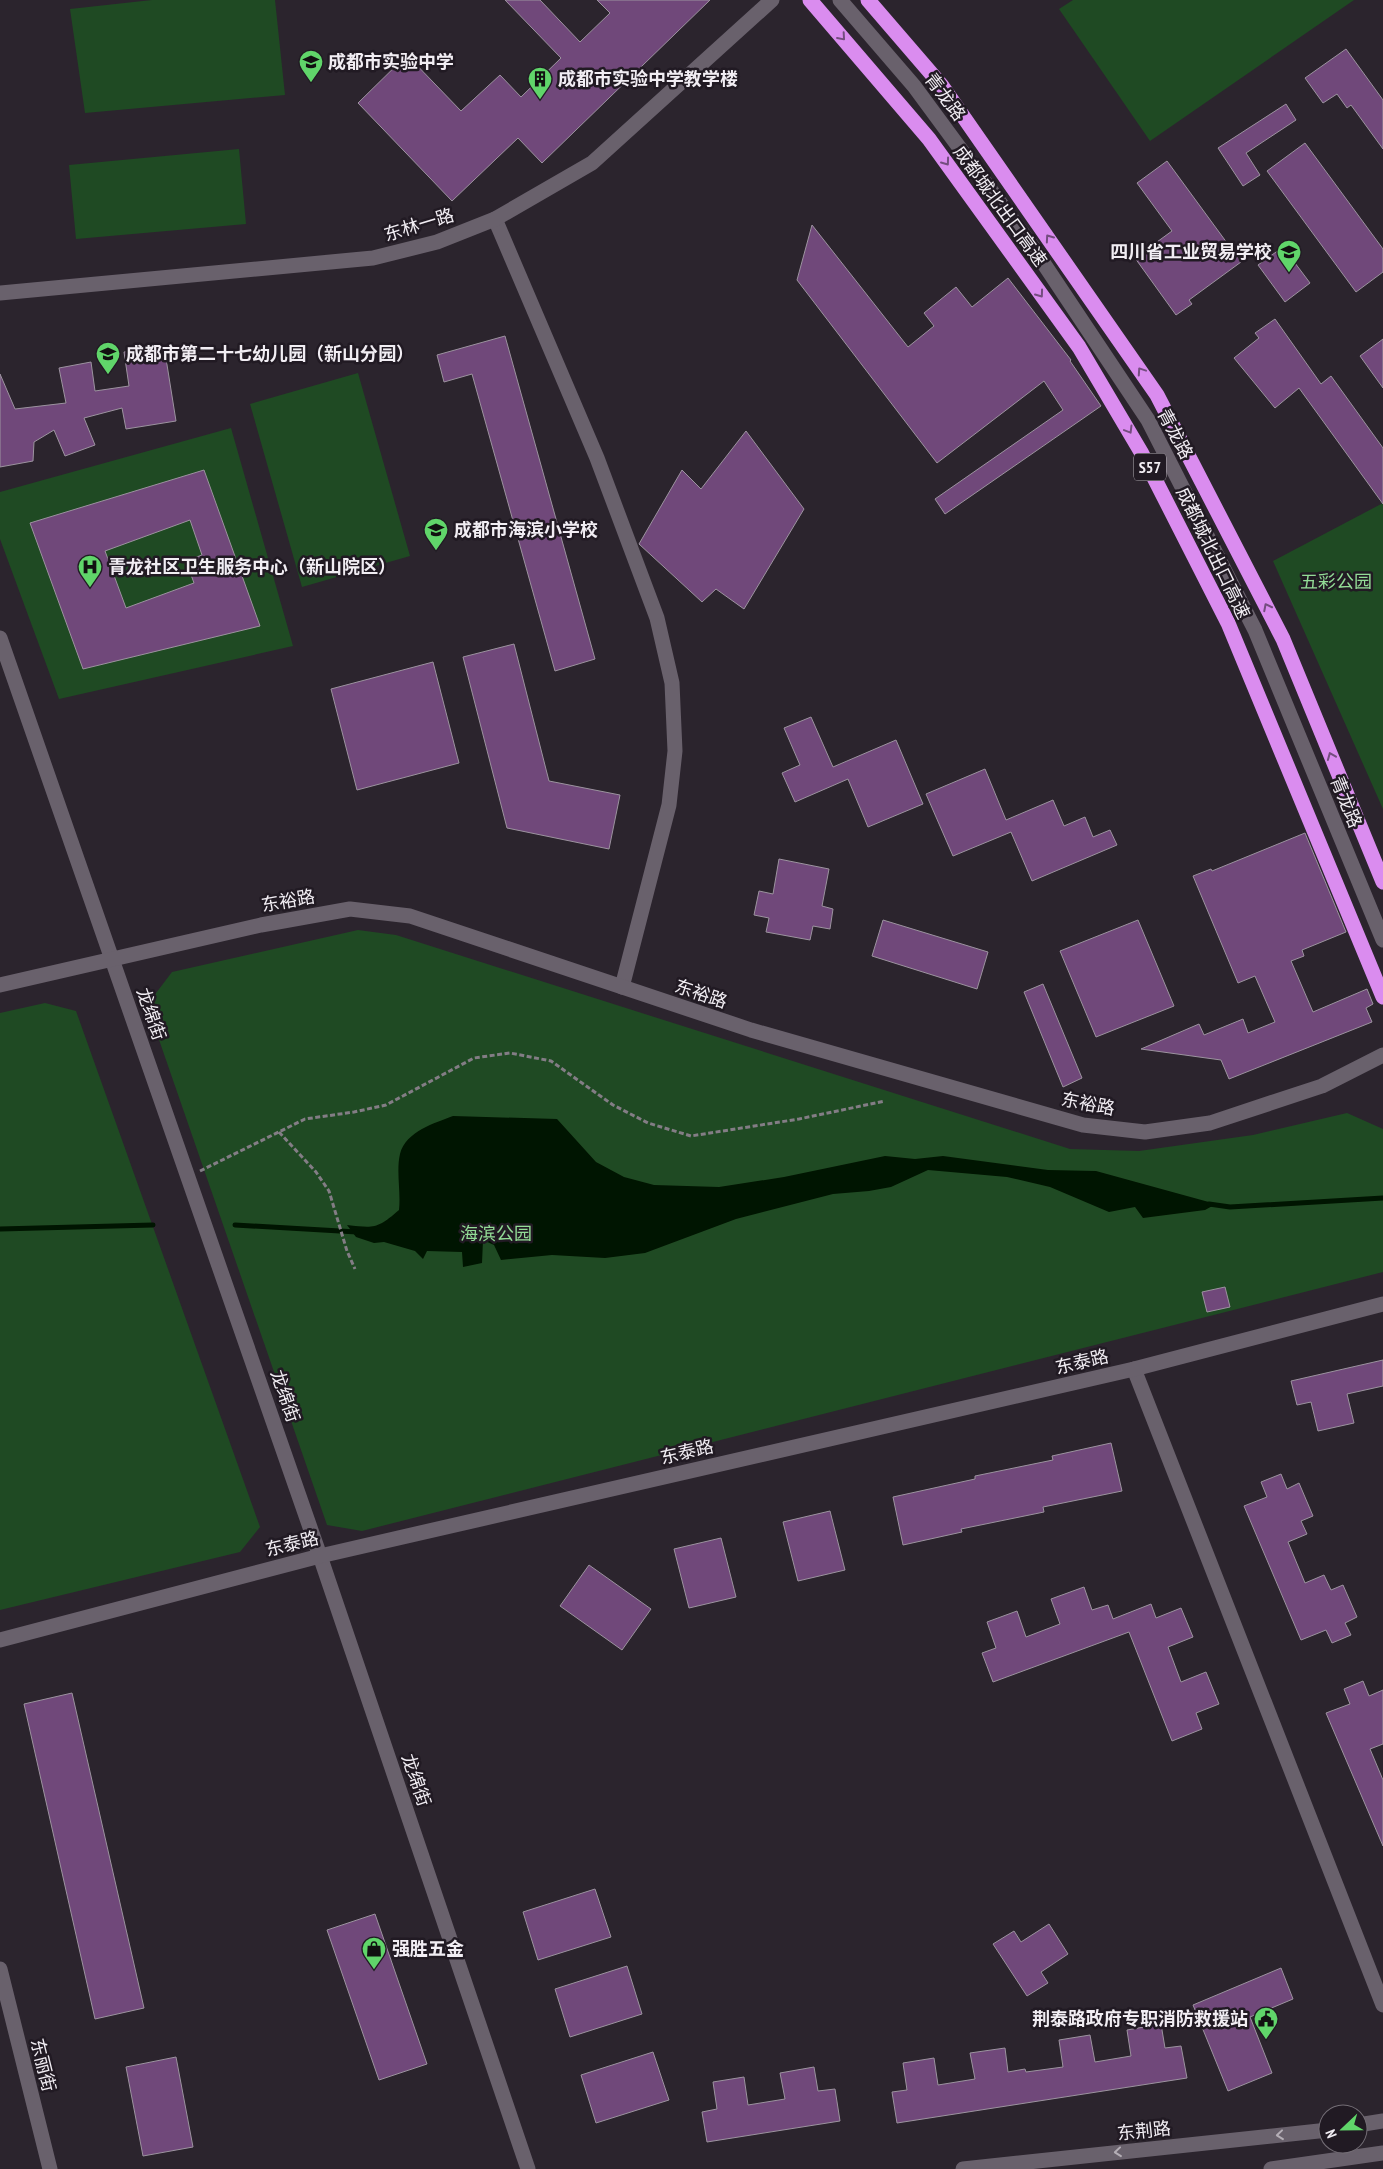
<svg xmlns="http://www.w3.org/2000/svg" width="1383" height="2169" viewBox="0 0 1383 2169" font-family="'PT Sans Narrow','Noto Sans SC',sans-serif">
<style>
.green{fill:#1f4a23}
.water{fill:#001501}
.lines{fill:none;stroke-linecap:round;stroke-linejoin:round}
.stream{stroke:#001501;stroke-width:5}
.building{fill:#70487a;stroke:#9c939f;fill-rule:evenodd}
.path{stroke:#837d85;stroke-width:3;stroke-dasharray:5 2.5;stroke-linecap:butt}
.minor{stroke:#69616c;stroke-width:15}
.highway{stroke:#da8cef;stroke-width:15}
.oneway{stroke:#744d7f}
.oneway2{stroke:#b4aeb6}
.labels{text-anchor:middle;stroke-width:5;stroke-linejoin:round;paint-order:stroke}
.shield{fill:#211a23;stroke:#b3aeb5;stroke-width:1}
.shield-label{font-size:16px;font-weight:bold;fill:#f1edf3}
.poi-label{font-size:18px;font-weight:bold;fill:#f1edf3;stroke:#211a23;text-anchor:start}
.street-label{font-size:18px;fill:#f1edf3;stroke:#211a23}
.park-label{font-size:18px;fill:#93dc96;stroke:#211a23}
</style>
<rect width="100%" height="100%" fill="#2b242d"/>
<g class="green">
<polygon points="152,0 275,0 285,95 85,113 70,9"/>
<polygon points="1073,0 1354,0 1150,141 1059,9"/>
<polygon points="239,149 246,224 76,239 69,165"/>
<polygon points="358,373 410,556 302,587 250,404"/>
<polygon points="231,428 293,646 59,699 0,539 0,492"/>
<polygon points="1383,503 1383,809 1273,561"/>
<polygon points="358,930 396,935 1070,1149 1139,1151 1253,1135 1347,1113 1383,1129 1383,1272 362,1531 327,1525 147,1005 172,972"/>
<polygon points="45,1003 76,1011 260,1527 240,1552 0,1610 0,1013"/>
</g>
<path class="water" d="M453 1116 557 1119 596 1162 624 1177 654 1185 719 1187 784 1177 885 1156 915 1159 943 1156 1048 1170 1096 1171 1216 1204 1205 1210 1143 1218 1135 1207 1109 1212 1050 1187 1007 1177 928 1170 891 1187 869 1191 833 1194 736 1219 645 1253 605 1258 552 1255 501 1260 494 1245 483 1240 482 1263 463 1267 462 1252 427 1251 423 1259 415 1251 384 1242 374 1243 356 1237 347 1225C375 1228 377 1229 399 1210 401 1192 396 1171 400 1154 406 1131 435 1123 453 1116Z"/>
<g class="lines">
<g class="stream">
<polyline points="1209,1204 1230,1207 1383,1198"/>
<polyline points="235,1225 357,1232"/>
<polyline points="0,1229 153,1225"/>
</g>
</g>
<g class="building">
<polygon points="505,0 540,0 580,42 610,13 597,0 710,0 542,163 518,138 452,201 358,103 407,55 461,111 500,75 521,97 561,58"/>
<polygon points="1346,49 1383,100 1383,149 1351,105 1347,108 1337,94 1323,103 1305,78"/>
<polygon points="1286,104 1296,120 1246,153 1260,175 1243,186 1218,148"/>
<polygon points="1305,143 1383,249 1383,272 1356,292 1267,171"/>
<polygon points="1167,161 1241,262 1189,300 1192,304 1176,315 1135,258 1172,231 1137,183"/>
<polygon points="812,225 908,347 934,326 924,313 956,287 972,307 1008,278 1071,360 1070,361 1101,406 945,514 935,499 1063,410 1044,381 937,463 797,280"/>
<polygon points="1283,247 1310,283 1285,302 1258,265"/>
<polygon points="1275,319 1321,384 1331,376 1383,448 1383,504 1299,388 1275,408 1234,358 1259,338 1255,333"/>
<polygon points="505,336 595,659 555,671 472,374 444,382 437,355"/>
<polygon points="1383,339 1383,388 1360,356"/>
<polygon points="164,346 176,421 126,429 122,408 84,418 95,445 65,456 54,430 34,442 33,461 0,467 0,374 15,409 66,403 59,368 91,362 95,391 129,386 124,352"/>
<polygon points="746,431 804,509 744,609 716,589 702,602 639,544 682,470 701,489"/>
<path d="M204 470 260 626 83 669 30 523ZM190 520 202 555 186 561 194 583 126 608 105 551Z"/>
<polygon points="514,644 549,781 620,795 609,849 507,828 463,657"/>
<polygon points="433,662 459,763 357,790 331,689"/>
<polygon points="811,717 833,767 896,740 923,804 868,827 848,779 795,802 782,773 800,765 784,728"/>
<polygon points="985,769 1006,820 1053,800 1064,826 1085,817 1093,837 1110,830 1117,845 1032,881 1011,832 953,856 926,794"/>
<polygon points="1305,833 1346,932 1302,950 1304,956 1291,961 1313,1012 1367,989 1373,1004 1366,1008 1372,1022 1229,1079 1221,1060 1141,1049 1199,1024 1204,1035 1243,1019 1248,1033 1275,1022 1255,976 1238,983 1193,876 1211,869 1212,871"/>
<polygon points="779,859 829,869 822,906 833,909 830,929 813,926 810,940 766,932 769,918 754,915 759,891 773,894"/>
<polygon points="883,920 988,952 977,989 872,956"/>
<polygon points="1138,920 1174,1006 1096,1037 1060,951"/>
<polygon points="1043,984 1082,1078 1063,1087 1024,992"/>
<polygon points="1225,1287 1230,1307 1207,1312 1202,1292"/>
<polygon points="1383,1360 1383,1386 1347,1394 1354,1423 1318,1431 1311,1402 1297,1405 1291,1381"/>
<polygon points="1111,1443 1122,1491 1043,1507 1044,1512 961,1529 962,1532 903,1545 893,1497 975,1479 975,1476 1053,1460 1052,1456"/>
<polygon points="1281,1474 1287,1489 1299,1483 1313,1516 1301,1521 1307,1534 1288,1542 1305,1583 1324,1575 1331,1590 1343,1585 1357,1617 1345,1623 1351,1635 1332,1643 1326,1630 1301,1640 1244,1506 1267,1497 1261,1482"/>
<polygon points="830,1511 845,1570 798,1581 783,1522"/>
<polygon points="721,1538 736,1597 689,1608 674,1549"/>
<polygon points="589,1565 651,1609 622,1650 560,1606"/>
<polygon points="1084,1587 1092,1610 1108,1605 1113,1619 1151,1604 1156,1618 1181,1608 1193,1637 1168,1647 1181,1682 1206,1672 1219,1704 1196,1713 1202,1729 1172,1741 1129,1632 993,1682 982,1653 996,1648 987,1622 1017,1611 1026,1637 1060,1624 1051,1599"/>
<polygon points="1363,1681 1369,1696 1383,1690 1383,1744 1370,1749 1383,1780 1383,1846 1326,1713 1350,1704 1344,1689"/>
<polygon points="72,1693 144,2008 95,2019 24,1704"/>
<polygon points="595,1889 611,1937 538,1960 523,1912"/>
<polygon points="375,1914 427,2064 379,2080 327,1930"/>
<polygon points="1049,1924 1068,1954 1041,1972 1048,1983 1027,1996 993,1944 1014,1931 1021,1942"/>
<polygon points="627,1966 642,2014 570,2037 555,1989"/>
<polygon points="1281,1968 1293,1999 1250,2017 1272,2073 1228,2091 1193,2005"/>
<polygon points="1161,2024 1165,2048 1181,2046 1187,2078 897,2123 892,2092 907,2090 903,2063 934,2058 938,2085 975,2079 970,2053 1005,2048 1008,2072 1025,2069 1026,2072 1063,2067 1059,2040 1090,2035 1095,2062 1131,2056 1127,2030"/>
<polygon points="653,2052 669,2100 596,2123 581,2075"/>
<polygon points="176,2057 193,2147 143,2156 126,2067"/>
<polygon points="814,2067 818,2091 835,2089 840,2121 707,2142 702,2112 717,2109 713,2082 744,2077 748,2105 785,2099 780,2073"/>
</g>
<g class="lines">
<g class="path">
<polyline points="279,1132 316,1172 329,1191 347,1251 355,1269"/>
<polyline points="200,1171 305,1119 354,1112 386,1105 474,1058 510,1053 551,1061 613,1105 648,1123 691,1136 799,1119 885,1101"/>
</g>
<g class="minor">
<polyline points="840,0 914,86 1032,246 1148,420 1255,630 1383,940"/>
<polyline points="495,219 597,458 657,618 672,683 675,751 669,805 622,987"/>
<polyline points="0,293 373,258 437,242 495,219 592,163 772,0"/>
<polyline points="0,638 320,1556 528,2169"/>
<polyline points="0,985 261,925 350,909 410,916 751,1030 1083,1125 1145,1132 1210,1123 1322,1086 1383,1055"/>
<polyline points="1134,1369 1383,2005"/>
<polyline points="0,1640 320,1556 1134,1369 1383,1304"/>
<polyline points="0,1969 50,2169"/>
<polyline points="1358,2125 1383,2121"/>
<polyline points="963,2169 1328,2130"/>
<polyline points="1271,2169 1383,2153"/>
</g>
<g class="highway">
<polyline points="810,0 929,139 1079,347 1141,452 1228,623 1383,997"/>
<polyline points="868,0 942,86 1157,395 1283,639 1383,882"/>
</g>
</g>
<defs><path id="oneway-chevron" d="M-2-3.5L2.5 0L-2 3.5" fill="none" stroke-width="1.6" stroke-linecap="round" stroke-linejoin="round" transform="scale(1.25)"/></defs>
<g class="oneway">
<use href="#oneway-chevron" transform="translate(842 37) rotate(49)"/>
<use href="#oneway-chevron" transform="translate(946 162) rotate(54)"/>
<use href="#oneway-chevron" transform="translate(1049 238) rotate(-125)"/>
<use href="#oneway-chevron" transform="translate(1040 294) rotate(54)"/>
<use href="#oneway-chevron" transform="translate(1141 371) rotate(-124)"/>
<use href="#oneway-chevron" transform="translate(1129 430) rotate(59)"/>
<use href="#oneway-chevron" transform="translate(1267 607) rotate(-117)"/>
<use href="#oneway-chevron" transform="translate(1331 756) rotate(-112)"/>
</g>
<g class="oneway2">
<use href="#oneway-chevron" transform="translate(1280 2135) rotate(174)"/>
<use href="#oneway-chevron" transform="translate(1118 2152) rotate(174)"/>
</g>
<defs>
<symbol id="school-pin" viewBox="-11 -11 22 30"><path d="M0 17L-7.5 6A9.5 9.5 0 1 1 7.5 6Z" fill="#60d56a" stroke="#211a23"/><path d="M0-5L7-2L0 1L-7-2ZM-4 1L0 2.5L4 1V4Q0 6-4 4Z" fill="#111"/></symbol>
<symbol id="building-pin" viewBox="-11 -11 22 30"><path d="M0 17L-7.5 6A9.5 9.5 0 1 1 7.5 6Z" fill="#60d56a" stroke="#211a23"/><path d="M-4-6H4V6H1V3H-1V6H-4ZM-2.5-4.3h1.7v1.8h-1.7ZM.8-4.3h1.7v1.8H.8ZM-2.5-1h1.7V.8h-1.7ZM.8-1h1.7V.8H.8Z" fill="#111"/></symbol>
<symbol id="university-pin" viewBox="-11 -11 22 30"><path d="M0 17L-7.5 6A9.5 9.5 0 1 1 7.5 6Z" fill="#60d56a" stroke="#211a23"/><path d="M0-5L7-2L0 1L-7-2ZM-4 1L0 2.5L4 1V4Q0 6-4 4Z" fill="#111"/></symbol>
<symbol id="hospital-pin" viewBox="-11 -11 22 30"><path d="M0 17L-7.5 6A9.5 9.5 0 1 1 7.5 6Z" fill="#60d56a" stroke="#211a23"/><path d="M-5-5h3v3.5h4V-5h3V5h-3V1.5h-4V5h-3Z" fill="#111"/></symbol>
<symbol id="shop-pin" viewBox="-11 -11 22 30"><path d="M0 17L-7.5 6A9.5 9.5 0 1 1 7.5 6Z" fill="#60d56a" stroke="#211a23"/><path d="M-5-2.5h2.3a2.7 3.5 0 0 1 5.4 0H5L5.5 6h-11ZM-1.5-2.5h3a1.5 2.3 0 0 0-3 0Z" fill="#111"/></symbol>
<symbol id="civic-pin" viewBox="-11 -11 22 30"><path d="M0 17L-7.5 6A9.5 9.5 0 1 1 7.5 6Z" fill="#60d56a" stroke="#211a23"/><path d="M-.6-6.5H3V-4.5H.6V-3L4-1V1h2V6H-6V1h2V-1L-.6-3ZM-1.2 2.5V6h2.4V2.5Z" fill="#111"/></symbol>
</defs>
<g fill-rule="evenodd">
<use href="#school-pin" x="297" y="48" width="28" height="38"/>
<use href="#building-pin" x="526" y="65" width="28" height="38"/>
<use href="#university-pin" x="1275" y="238" width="28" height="38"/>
<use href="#school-pin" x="94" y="340" width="28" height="38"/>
<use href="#school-pin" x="422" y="516" width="28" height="38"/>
<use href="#hospital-pin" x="76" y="553" width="28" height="38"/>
<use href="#shop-pin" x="360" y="1935" width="28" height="38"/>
<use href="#civic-pin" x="1252" y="2005" width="28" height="38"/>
</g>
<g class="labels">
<rect class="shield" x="1134" y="453.5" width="32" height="27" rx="4"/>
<g class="shield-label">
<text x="1150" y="473">S57</text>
</g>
<g class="poi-label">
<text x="328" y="68">成都市实验中学</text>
<text x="558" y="85">成都市实验中学教学楼</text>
<text x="1272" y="258" text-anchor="end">四川省工业贸易学校</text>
<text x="126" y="360">成都市第二十七幼儿园（新山分园）</text>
<text x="454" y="536">成都市海滨小学校</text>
<text x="108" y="573">青龙社区卫生服务中心（新山院区）</text>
<text x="392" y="1955">强胜五金</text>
<text x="1248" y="2025" text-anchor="end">荆泰路政府专职消防救援站</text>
</g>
<g class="street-label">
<text transform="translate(945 97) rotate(53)" y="6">青龙路</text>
<text transform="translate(1000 206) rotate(54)" y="6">成都城北出口高速</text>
<text transform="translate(419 225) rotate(-17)" y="6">东林一路</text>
<text transform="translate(1175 434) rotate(62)" y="6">青龙路</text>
<text transform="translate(1213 553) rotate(64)" y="6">成都城北出口高速</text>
<text transform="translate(1346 802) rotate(68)" y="6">青龙路</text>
<text transform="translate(288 901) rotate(-10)" y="6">东裕路</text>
<text transform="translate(701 994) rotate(19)" y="6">东裕路</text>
<text transform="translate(151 1014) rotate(71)" y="6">龙绵街</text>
<text transform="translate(1088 1104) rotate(11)" y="6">东裕路</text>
<text transform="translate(1082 1362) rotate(-13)" y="6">东泰路</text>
<text transform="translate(285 1396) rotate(71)" y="6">龙绵街</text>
<text transform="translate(687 1452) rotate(-13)" y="6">东泰路</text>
<text transform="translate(292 1544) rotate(-14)" y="6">东泰路</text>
<text transform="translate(416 1780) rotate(71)" y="6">龙绵街</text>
<text transform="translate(43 2065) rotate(76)" y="6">东丽街</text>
<text transform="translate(1144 2131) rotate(-6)" y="6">东荆路</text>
</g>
<g class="park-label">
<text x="1336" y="588">五彩公园</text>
<text x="496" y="1240">海滨公园</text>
</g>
</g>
<g transform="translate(1343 2129) rotate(248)"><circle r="24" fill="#211a23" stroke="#746e76"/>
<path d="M0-4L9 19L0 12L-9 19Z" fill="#60d56a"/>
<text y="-8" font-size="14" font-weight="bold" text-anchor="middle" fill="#f1edf3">N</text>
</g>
</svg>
